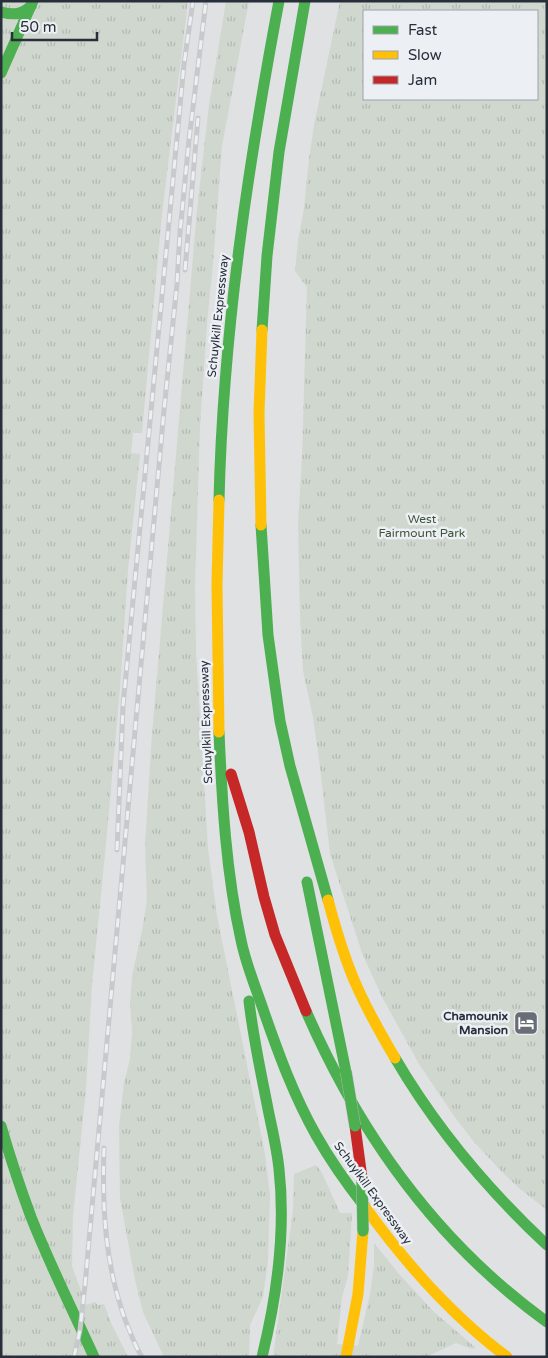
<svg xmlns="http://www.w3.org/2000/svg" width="548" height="1358" viewBox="0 0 548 1358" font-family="'Varela Round',sans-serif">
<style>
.park{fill:url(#park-tufts);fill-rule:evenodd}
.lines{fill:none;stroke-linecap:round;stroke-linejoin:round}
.fast{stroke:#4caf50;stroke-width:11}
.slow{stroke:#ffc107;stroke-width:11}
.jam{stroke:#c62828;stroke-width:11}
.rail-casing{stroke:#c7c9cb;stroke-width:5}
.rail{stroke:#eceff3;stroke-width:3;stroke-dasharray:9;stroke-linecap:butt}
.fast-bridge-casing{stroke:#b2b4b8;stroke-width:12;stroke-linecap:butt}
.fast-bridge{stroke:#4caf50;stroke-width:11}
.labels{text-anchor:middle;stroke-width:5;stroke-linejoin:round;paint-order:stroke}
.street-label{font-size:12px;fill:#282f3b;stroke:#eceff3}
.park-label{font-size:12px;fill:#3d5537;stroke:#eceff3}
.poi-label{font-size:12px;font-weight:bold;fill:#282f3b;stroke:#eceff3;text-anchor:end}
</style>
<defs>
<pattern id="park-tufts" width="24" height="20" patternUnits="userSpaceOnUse" patternTransform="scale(1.25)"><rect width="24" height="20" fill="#d0d7cf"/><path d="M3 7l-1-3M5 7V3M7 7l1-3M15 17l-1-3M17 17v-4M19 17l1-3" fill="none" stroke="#b3b9b3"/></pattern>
</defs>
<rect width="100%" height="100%" fill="#dfe1e3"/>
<g class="park">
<polygon points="1,1 188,1 162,214 142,432 142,433 133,433 131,453 140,454 128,570 120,688 106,844 92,985 86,1089 73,1216 72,1266 86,1305 95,1302 98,1305 104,1304 111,1323 128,1357 1,1357"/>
<polygon points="226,1 249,1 222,146 213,264 207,323 200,426 195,585 196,652 208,848 217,916 265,1154 270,1195 268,1261 263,1297 250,1325 249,1357 164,1357 143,1312 135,1280 120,1198 119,1126 124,1083 130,1059 132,1032 130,1004 132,976 142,931 147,900 145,845 152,734 197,210 209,105"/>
<path d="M340 1H547V1210L520 1189 503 1173 474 1142 454 1116 419 1064 382 997 362 953 330 854 320 767 313 717 303 671 300 616 298 524 302 457 307 287 295 271 298 241 304 208 309 159 314 125ZM364 11H537V99H364Z"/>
<polygon points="316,1165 322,1173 340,1213 352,1213 348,1276 342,1297 337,1344 358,1346 370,1294 374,1266 374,1243 399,1274 433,1311 476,1348 472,1349 456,1343 426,1357 273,1357 293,1210 294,1174"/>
</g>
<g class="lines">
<g class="fast">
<path d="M1 12C13 15 22 15 31 6"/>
<polyline points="1,73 33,1"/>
<polyline points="262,330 267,256 279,152 305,1"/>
<path d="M219 500C223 332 248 166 279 1"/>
<polyline points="261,525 268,635 280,721 290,766 328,900"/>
<path d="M219 732C222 801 226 873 241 940 246 965 256 988 264 1012 279 1055 294 1096 316 1135 330 1160 347 1184 365 1207"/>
<polyline points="307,882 346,1072"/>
<path d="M249 1001C253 1037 261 1073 268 1109 272 1129 277 1149 279 1169 286 1232 277 1296 262 1357"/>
<path d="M306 1011C360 1135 436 1242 547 1322"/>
<path d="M395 1058C436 1128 488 1190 547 1245"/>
<path d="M1 1126C10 1157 20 1187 31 1217 50 1265 73 1311 94 1357"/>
</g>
<g class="slow">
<polyline points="219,500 217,585 219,732"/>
<polyline points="261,525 259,413 262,330"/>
<path d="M328 900C336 930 345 961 358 989 369 1013 382 1036 395 1058"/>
<path d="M365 1207C406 1264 451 1315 507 1357"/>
<polyline points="346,1357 358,1294 363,1231"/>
</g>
<g class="jam">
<polyline points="231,774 249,832 264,897 275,935 306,1011"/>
<polyline points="355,1126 362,1178"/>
</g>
<defs>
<g id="rail">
<polyline points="185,270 198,118"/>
<polyline points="117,850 123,706 184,64 193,1"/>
<path d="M104 1148C102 1207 105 1266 126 1322 131 1334 135 1346 142 1357"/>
<polyline points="74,1357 80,1330 85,1285 164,410 177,284 180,232 189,140 206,1"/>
</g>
</defs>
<use href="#rail" class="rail-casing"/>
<use href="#rail" class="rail"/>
<defs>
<g id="fast-bridge">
<polyline points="346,1072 355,1126"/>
<polyline points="362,1178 363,1231"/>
</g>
</defs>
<use href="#fast-bridge" class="fast-bridge-casing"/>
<use href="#fast-bridge" class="fast-bridge"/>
</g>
<defs>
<symbol id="hotel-square" viewBox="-11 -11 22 22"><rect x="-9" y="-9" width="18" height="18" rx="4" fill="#686d76" stroke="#eceff3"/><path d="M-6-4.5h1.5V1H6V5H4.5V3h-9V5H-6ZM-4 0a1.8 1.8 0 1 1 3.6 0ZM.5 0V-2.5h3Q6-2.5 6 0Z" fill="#fff"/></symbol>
</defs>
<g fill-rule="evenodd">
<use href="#hotel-square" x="512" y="1009" width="28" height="28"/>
</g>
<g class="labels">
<g class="street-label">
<text transform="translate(218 316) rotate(-84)" y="4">Schuylkill Expressway</text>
<text transform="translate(206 722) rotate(-92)" y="4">Schuylkill Expressway</text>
<text transform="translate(373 1193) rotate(54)" y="4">Schuylkill Expressway</text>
</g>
<g class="park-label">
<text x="422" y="523">West<tspan x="422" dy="14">Fairmount Park</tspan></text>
</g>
<g class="poi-label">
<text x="508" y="1020">Chamounix<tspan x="508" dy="14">Mansion</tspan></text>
</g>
</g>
<rect width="548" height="1358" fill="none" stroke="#282f3b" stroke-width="5"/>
<rect x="363" y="10" width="175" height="90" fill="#eceff3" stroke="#9ea2a9"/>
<rect x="373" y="26" width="25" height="8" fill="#4caf50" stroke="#9ea2a9"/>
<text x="408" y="35" font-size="15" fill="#282f3b">Fast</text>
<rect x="373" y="51" width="25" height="8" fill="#ffc107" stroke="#9ea2a9"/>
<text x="408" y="60" font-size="15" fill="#282f3b">Slow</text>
<rect x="373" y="76" width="25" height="8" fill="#c62828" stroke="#9ea2a9"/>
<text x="408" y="85" font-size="15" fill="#282f3b">Jam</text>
<path d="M12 32v8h85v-8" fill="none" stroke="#282f3b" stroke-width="2.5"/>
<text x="20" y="32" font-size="15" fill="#282f3b" stroke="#eceff3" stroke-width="4" paint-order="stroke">50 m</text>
</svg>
